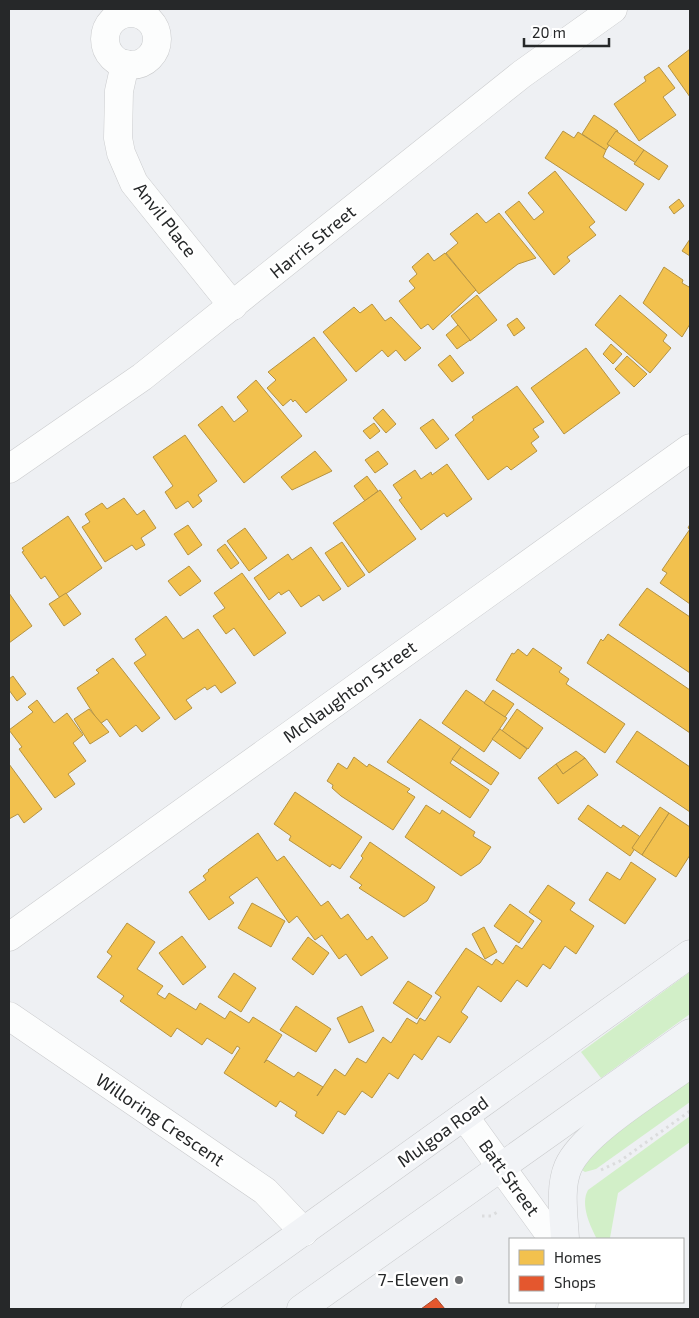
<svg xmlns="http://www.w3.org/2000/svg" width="699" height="1318" viewBox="0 0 699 1318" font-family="'Exo 2',sans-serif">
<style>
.grass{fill:#d2efc8}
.homes{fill:#f2c14e;stroke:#b59343}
.shops{fill:#e4572e;stroke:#ab492c}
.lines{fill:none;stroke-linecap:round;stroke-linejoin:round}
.minor-casing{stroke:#cbccce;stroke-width:29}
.major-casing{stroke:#c9cacc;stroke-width:29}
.path{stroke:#dbdcdd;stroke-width:3;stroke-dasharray:2.5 4;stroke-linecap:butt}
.minor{stroke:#fcfdfd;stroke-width:28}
.major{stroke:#f1f3f6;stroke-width:28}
.poi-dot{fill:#6c6e70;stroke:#fff;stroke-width:2}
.labels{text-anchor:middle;stroke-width:5;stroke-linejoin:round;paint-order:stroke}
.street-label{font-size:18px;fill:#262829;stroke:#fff}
.poi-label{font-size:18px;fill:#262829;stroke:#fff;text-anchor:end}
</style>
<rect width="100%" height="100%" fill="#eef0f3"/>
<g class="grass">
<polygon points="690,972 690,1014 601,1078 581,1052"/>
<polygon points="690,1076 690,1102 596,1169 585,1172 582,1170 589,1155"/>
<path d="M690 1116V1142L618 1193 610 1238 597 1239C590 1226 580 1204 588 1190Z"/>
</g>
<g class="homes">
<polygon points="690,49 690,97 668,66"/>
<polygon points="659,67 675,88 663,97 676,115 639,141 614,104 646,81 644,77"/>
<polygon points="594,115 618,131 606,150 582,134"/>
<polygon points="563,131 574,138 578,132 606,150 603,157 644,184 626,211 545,158"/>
<polygon points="616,131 644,150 636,163 607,144"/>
<polygon points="644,150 668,166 659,180 634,164"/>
<polygon points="555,171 595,222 589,227 596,235 567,257 570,261 554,275 505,212 519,201 534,220 544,212 528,193"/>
<polygon points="679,199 684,206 674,214 669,207"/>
<polygon points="477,213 486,223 499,213 536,258 518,264 479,294 446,253 458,243 450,234"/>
<polygon points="690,239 690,256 682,251"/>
<polygon points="428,253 434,261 445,253 476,290 433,330 428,324 421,329 399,301 415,288 409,281 417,274 412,267"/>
<polygon points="664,267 683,280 682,283 689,287 690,284 690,324 682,337 643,303"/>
<polygon points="477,295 497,320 470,341 451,316"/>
<polygon points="620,295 667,335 663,341 671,348 650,373 595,325"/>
<polygon points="372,304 385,321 391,317 421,348 405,361 396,350 388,357 382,350 356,372 323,332 354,307 360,313"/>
<polygon points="517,318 525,328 514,336 507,325"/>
<polygon points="458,325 470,340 457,349 446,335"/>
<polygon points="314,337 347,380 306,413 295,400 293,402 291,399 283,406 267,388 276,380 268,372"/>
<polygon points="611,344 622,354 613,364 603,354"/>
<polygon points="586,348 620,393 564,434 531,388"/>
<polygon points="450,355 464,373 452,382 438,365"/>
<polygon points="627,356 647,374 634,387 615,369"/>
<polygon points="256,380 302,436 244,483 198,425 222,406 234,422 248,411 237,397"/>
<polygon points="517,386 544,422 533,429 539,437 531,443 537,451 511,470 507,466 488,480 455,435 474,420 472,417"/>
<polygon points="383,409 396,424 386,433 373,418"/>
<polygon points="433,419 449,439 436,449 420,428"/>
<polygon points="374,423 380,431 370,439 363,431"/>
<polygon points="185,435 217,481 198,495 202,501 193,508 188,501 176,509 165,492 173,486 153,457"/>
<polygon points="315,451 332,471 292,490 281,477"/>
<polygon points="378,451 388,464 375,473 365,460"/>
<polygon points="447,464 472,499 447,517 444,513 421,530 399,500 402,498 393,485 415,470 421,479 431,472 432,475"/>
<polygon points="367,476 378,491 365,501 354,486"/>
<polygon points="380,490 416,539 369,573 333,523"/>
<polygon points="124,498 137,515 144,510 156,528 141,538 145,545 136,550 132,545 105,562 82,527 90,522 85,514 102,503 107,509"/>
<polygon points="68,516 102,568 60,598 45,576 41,579 22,552 24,551 22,548"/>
<polygon points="690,524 690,604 660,583 667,573 662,570 690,529 688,528"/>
<polygon points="188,525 202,545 188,555 174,534"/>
<polygon points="245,528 267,558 249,571 227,541"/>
<polygon points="342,542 365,575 348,587 325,553"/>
<polygon points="225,544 239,563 231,569 217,550"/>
<polygon points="311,547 341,589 323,601 319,595 301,607 289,590 281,595 279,592 269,600 254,578 288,554 292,560"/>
<polygon points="189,566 201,581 180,596 168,581"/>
<polygon points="242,573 286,633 254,656 234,628 226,634 213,616 225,608 214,593"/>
<polygon points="647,588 690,617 690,673 619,625"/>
<polygon points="9,593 32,626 9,643"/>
<polygon points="66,593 81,614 64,626 49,604"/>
<polygon points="166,616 183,639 198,629 236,683 221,693 215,685 207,690 205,687 186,700 192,708 175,720 134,663 146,655 135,639"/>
<polygon points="608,634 690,690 690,733 587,663 601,639 603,641"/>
<polygon points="533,648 562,668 559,672 569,679 566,684 625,724 605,753 496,680 512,653 514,654 518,649 527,656"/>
<polygon points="113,658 160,718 142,732 136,725 120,737 107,719 100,724 77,688 99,673 96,670"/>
<polygon points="13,676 26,694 17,701 9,690 9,679"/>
<polygon points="466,690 507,718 484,752 442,723"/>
<polygon points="493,690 514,704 505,717 484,703"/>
<polygon points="37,700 54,723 67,713 83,735 73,743 86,761 68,774 75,784 55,798 19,749 22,747 9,730 33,712 28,707"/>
<polygon points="89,709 109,732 90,744 74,719"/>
<polygon points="517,709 543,728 528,749 502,731"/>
<polygon points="420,719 461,747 450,763 489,790 470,818 387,762"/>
<polygon points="500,729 527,749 520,759 492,739"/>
<polygon points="637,731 690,767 690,812 616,762"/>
<polygon points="461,747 499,773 491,785 452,759"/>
<polygon points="576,751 585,758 563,774 556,764"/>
<polygon points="354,757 367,767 369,764 410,789 407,792 415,797 393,830 341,796 332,788 333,785 327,781 338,763 347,769"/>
<polygon points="585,758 598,775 558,804 538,778 556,764 563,774"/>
<polygon points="9,764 42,809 24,823 18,814 9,819"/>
<polygon points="295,792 362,837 340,869 332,864 330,867 289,840 291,836 274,824"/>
<polygon points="426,805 440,814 442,810 475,832 473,836 491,847 480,863 461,876 405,837"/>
<polygon points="588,805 621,828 623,825 642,838 630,856 578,819"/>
<polygon points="660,807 669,813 642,855 632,848"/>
<polygon points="669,813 690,827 690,855 676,877 642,855"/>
<polygon points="258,833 277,861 284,856 321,906 328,901 341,919 348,914 367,940 372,936 388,958 361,976 346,954 339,959 322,935 315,940 297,916 289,923 257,877 229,897 234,903 209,920 189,892 206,880 203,876 209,871 208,870"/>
<polygon points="370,842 435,887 427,901 404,917 359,888 362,885 350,877 363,858 361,856"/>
<polygon points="631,862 656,879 625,924 589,900 607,872 620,880"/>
<polygon points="548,885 575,903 570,910 594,926 576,954 565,946 550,969 543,964 527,987 517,980 501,1002 478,986 461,1012 468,1017 450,1043 438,1036 422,1060 414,1054 398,1079 389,1073 372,1098 362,1091 345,1115 338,1111 323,1134 295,1116 297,1112 280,1101 276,1107 224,1073 240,1048 237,1046 232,1054 207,1038 202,1045 177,1028 171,1037 120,1001 124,996 97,977 112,956 107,952 127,923 155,942 137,969 163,986 157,994 165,999 169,993 196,1010 200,1003 225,1019 230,1011 249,1023 253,1017 282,1035 264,1063 267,1060 294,1077 298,1072 323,1087 317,1096 335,1069 345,1076 357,1058 366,1063 383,1037 391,1043 407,1018 417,1024 420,1018 425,1021 441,997 435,993 466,948 492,965 496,959 503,964 516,945 522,949 542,921 529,912"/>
<polygon points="252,903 285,921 271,947 238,928"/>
<polygon points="510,904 534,921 519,943 494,926"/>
<polygon points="484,927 497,952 485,959 472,934"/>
<polygon points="182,936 206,967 183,985 159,953"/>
<polygon points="308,937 329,953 313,975 292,959"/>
<polygon points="234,973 256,988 241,1012 218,997"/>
<polygon points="408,981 432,996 417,1019 393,1003"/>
<polygon points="296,1006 331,1029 316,1052 280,1030"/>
<polygon points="362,1006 374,1031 349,1043 337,1018"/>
</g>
<polygon class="shops" points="436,1298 445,1309 421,1309"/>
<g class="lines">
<defs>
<g id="minor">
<circle cx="131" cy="39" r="26"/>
<polyline points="125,64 119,91 118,138 121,153 134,183 233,306"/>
<polyline points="9,469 142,377 522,74 613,9"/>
<polyline points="9,937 690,448"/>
<polyline points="9,1016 265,1191 304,1232"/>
<polyline points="464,1116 553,1239"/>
<polyline points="572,1309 582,1302"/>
</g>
<g id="major">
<path d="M565 1239C564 1217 559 1188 568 1167 583 1132 658 1088 690 1064"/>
<polyline points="195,1309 690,954"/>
<polyline points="301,1309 690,1033"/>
</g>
</defs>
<use href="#minor" class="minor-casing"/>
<use href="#major" class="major-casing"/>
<g class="path">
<polyline points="601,1170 620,1161 690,1111"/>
<polyline points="482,1216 491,1216 499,1211"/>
</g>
<use href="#minor" class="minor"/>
<use href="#major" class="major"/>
</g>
<circle class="poi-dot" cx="459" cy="1280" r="5"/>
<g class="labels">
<g class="street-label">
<text transform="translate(165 220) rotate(52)" y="6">Anvil Place</text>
<text transform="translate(313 242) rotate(-39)" y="6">Harris Street</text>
<text transform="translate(350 692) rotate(-36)" y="6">McNaughton Street</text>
<text transform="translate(160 1120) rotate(34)" y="6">Willoring Crescent</text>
<text transform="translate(443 1132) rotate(-36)" y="6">Mulgoa Road</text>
<text transform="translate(509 1178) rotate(54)" y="6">Batt Street</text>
</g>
<g class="poi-label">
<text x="449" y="1286">7-Eleven</text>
</g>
</g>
<rect width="699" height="1318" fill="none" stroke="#262829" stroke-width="20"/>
<rect x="509" y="1238" width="175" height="65" fill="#ffffff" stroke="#a8a9a9"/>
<rect x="519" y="1250" width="25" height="15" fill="#f2c14e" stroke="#a8a9a9"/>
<text x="554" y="1263" font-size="15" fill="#262829">Homes</text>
<rect x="519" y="1276" width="25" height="15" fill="#e4572e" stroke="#a8a9a9"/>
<text x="554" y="1288" font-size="15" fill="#262829">Shops</text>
<path d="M524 38v8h85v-8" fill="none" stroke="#262829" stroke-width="2.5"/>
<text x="532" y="38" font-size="15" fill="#262829" stroke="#ffffff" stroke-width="4" paint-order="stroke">20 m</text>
</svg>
